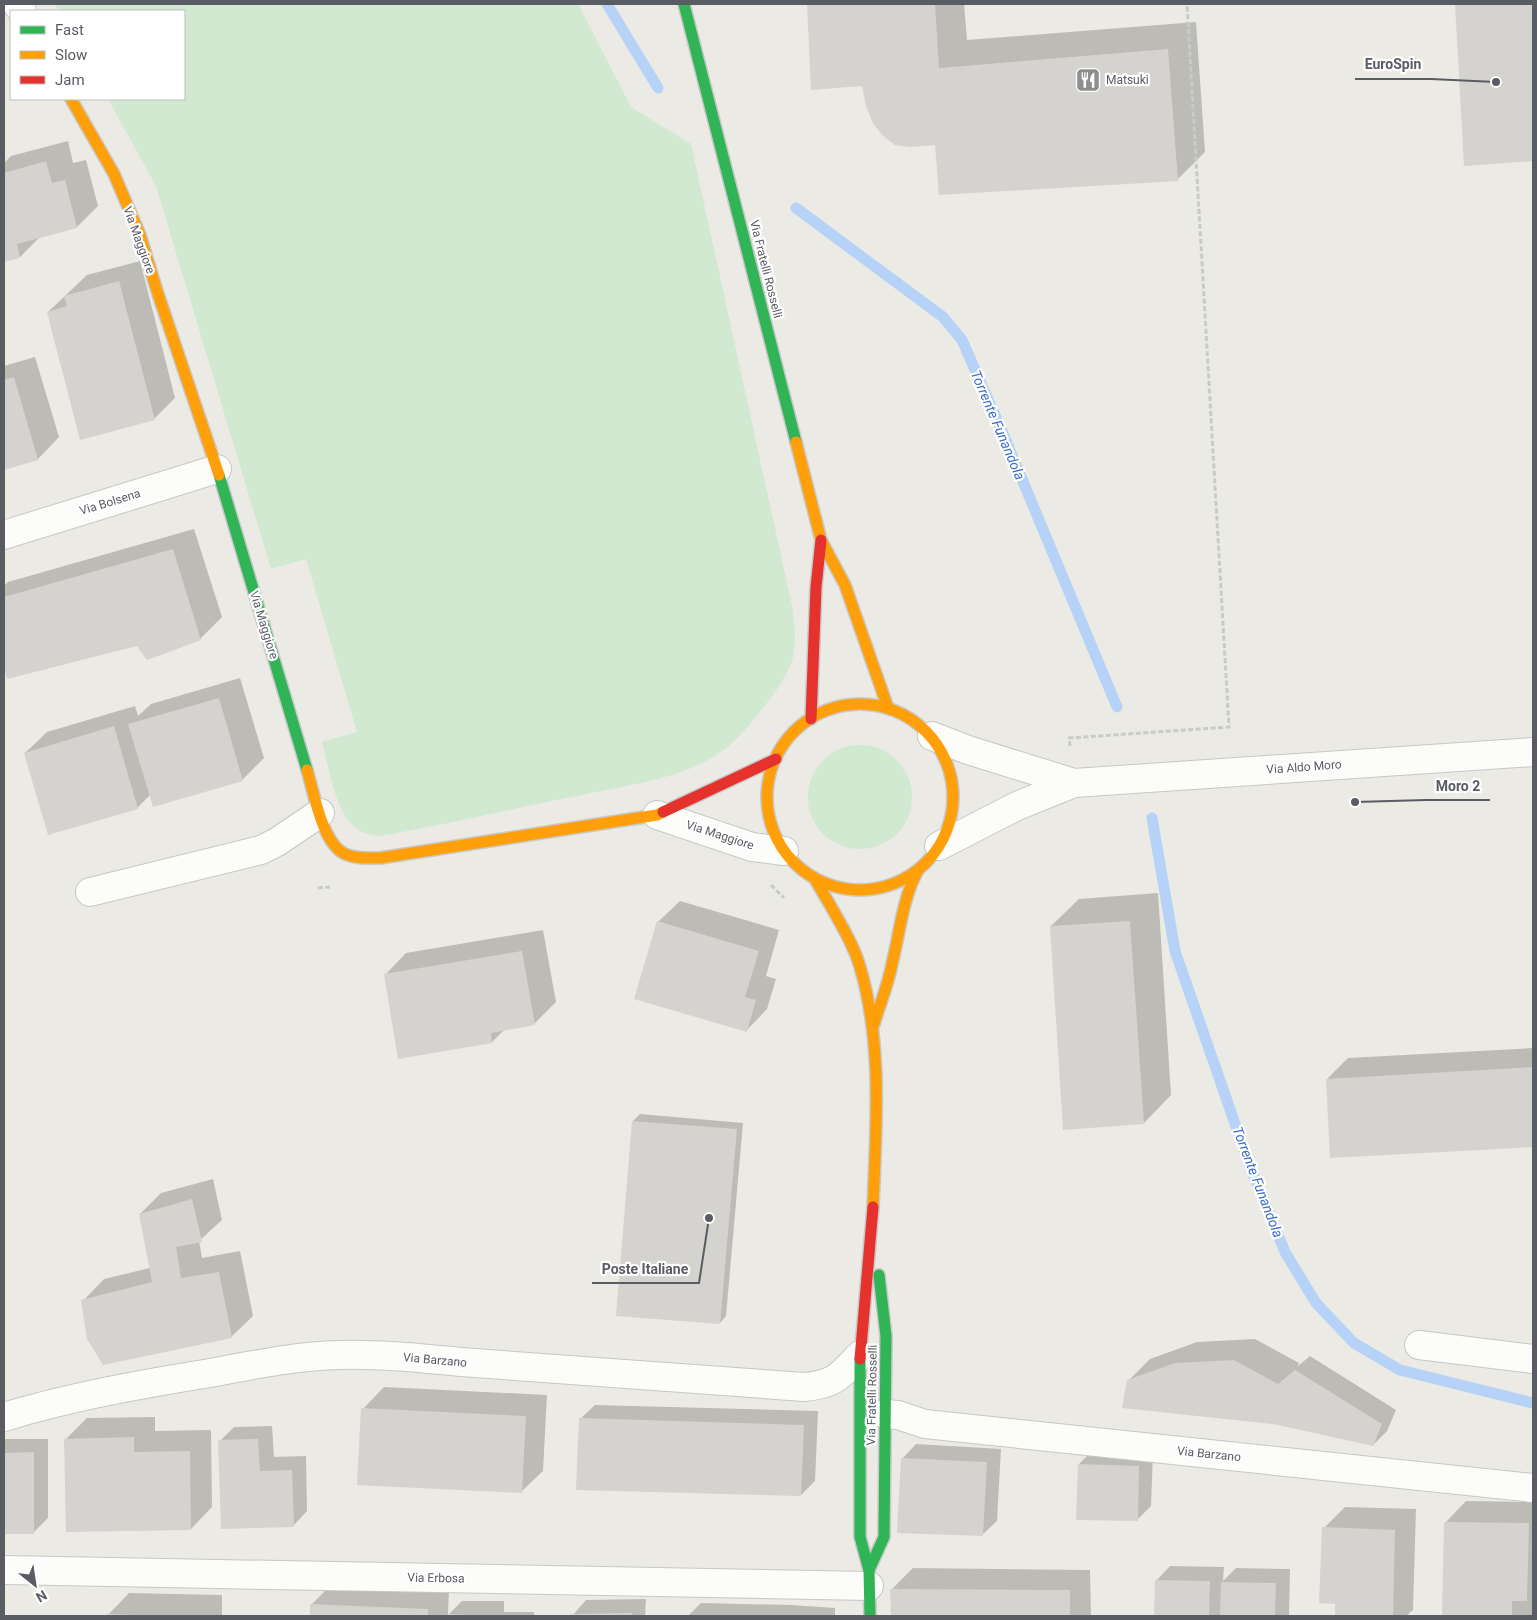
<svg xmlns="http://www.w3.org/2000/svg" width="1537" height="1620" viewBox="0 0 1537 1620" font-family="Roboto,sans-serif">
<style>
.green{fill:#d1e8d1}
.shadow{fill:#0003}
.lines{fill:none;stroke-linecap:round;stroke-linejoin:round}
.stream{stroke:#b6d2f7;stroke-width:11}
.building{fill:#d4d3cf}
.street-casing{stroke:#c7c8c6;stroke-width:30}
.fast-casing{stroke:#c8c9c8;stroke-width:14}
.slow-casing{stroke:#c8c9c8;stroke-width:14}
.jam-casing{stroke:#c8c9c8;stroke-width:14}
.path{stroke:#c7ccca;stroke-width:3;stroke-dasharray:5 2.5;stroke-linecap:butt}
.street{stroke:#fcfcfb;stroke-width:28}
.fast{stroke:#30b455;stroke-width:11}
.slow{stroke:#ff9f0a;stroke-width:11}
.jam{stroke:#e5322d;stroke-width:11}
.labels{text-anchor:middle;stroke-width:4.5;stroke-linejoin:round;paint-order:stroke}
.poi-label{font-size:12px;fill:#5a5c63;stroke:#fff;text-anchor:start}
.street-label{font-size:12px;fill:#5a5c63;stroke:#fff}
.water-label{font-size:14px;font-style:italic;fill:#3c6dc9;stroke:#fff}
.leader{fill:none;stroke:#5a5c63;stroke-width:2}
.callout-dot{fill:#5a5c63;stroke:#fff;stroke-width:2}
.callout-label{font-size:14px;text-anchor:middle;font-weight:bold;fill:#5a5c63;stroke:#fff;stroke-width:4.5;stroke-linejoin:round;paint-order:stroke}
</style>
<rect width="100%" height="100%" fill="#ebeae4"/>
<g class="green">
<path d="M55 4H578L631 107 691 144 792 606C799 652 795 667 766 704 755 718 744 732 731 744 698 773 652 781 611 789 586 794 561 799 537 804 485 815 433 827 380 836 372 835 364 834 357 829 335 814 329 767 322 742L357 732 306 559 271 569 156 186 108 99H184V11H59Z"/>
<circle cx="860" cy="797" r="52"/>
</g>
<g class="shadow">
<polygon points="808,4 964,4 967,40 1196,22 1205,152 1177,180 936,143 863,84 813,88"/>
<polygon points="1456,4 1533,4 1533,159 1465,164"/>
<polygon points="68,141 73,163 86,160 98,206 77,227 40,237 20,257 4,261 4,163 11,156"/>
<polygon points="140,261 175,398 154,419 48,312 87,275"/>
<polygon points="35,357 59,437 38,459 4,469 4,366"/>
<polygon points="194,529 222,617 200,639 138,644 8,677 4,663 4,586 8,582"/>
<polygon points="240,678 264,758 242,780 150,795 137,808 25,753 47,732 135,706 138,716 151,704"/>
<polygon points="1158,893 1171,1095 1144,1123 1051,926 1079,899"/>
<polygon points="680,901 779,930 766,976 776,979 767,1009 746,1031 658,922"/>
<polygon points="543,930 556,1002 534,1024 505,1029 492,1042 385,975 406,953"/>
<polygon points="1533,1048 1533,1146 1331,1157 1327,1079 1348,1058"/>
<polygon points="640,1114 743,1123 726,1316 720,1323 633,1121"/>
<polygon points="213,1179 222,1220 199,1241 202,1258 240,1251 253,1316 231,1337 83,1301 104,1279 150,1268 140,1214 161,1193"/>
<polygon points="1255,1339 1299,1363 1298,1366 1310,1356 1396,1410 1387,1431 1373,1445 1273,1423 1128,1381 1150,1359 1197,1342"/>
<polygon points="384,1387 547,1395 543,1471 521,1492 363,1409"/>
<polygon points="595,1405 818,1411 815,1481 801,1495 580,1419"/>
<polygon points="155,1417 155,1431 211,1430 212,1507 191,1529 66,1439 87,1418"/>
<polygon points="272,1426 274,1457 306,1456 307,1511 293,1526 220,1441 234,1427"/>
<polygon points="4,1439 48,1439 48,1518 33,1533 4,1533"/>
<polygon points="916,1444 1001,1449 997,1521 982,1535 902,1459"/>
<polygon points="1093,1450 1153,1452 1151,1506 1137,1520 1079,1464"/>
<polygon points="1466,1501 1533,1502 1532,1616 1443,1616 1445,1523"/>
<polygon points="1345,1507 1416,1509 1413,1610 1406,1616 1336,1616 1336,1603 1324,1528"/>
<polygon points="1170,1566 1224,1567 1223,1581 1236,1568 1290,1569 1289,1616 1155,1616 1156,1581"/>
<polygon points="913,1568 1090,1570 1091,1616 892,1616 892,1589"/>
<polygon points="333,1583 449,1588 448,1615 462,1601 504,1601 504,1612 534,1612 534,1616 311,1616 311,1605"/>
<polygon points="129,1593 222,1595 222,1616 107,1616"/>
<polygon points="646,1599 645,1616 572,1616 586,1600"/>
<polygon points="701,1603 791,1605 835,1608 835,1616 688,1616"/>
</g>
<g class="lines">
<g class="stream">
<polyline points="607,4 658,88"/>
<polyline points="796,208 943,317 962,340 1004,436 1117,707"/>
<polyline points="1152,818 1175,951 1249,1164 1285,1252 1316,1303 1354,1343 1400,1370 1533,1403"/>
</g>
</g>
<g class="building">
<polygon points="807,4 935,4 939,68 1168,49 1178,181 939,195 935,145 910,147 895,145 882,135 873,123 866,106 862,86 811,90"/>
<polygon points="1455,4 1533,4 1533,161 1464,166"/>
<polygon points="46,161 52,183 65,180 77,228 17,244 20,258 4,262 4,173"/>
<polygon points="119,281 155,420 80,440 47,312 67,306 64,296"/>
<polygon points="14,377 38,460 4,470 4,380"/>
<polygon points="173,549 201,640 147,660 137,646 7,679 4,668 4,597"/>
<polygon points="219,698 243,781 153,807 128,724"/>
<polygon points="114,726 138,809 48,835 24,753"/>
<polygon points="657,921 759,951 745,997 756,1000 747,1032 634,999"/>
<polygon points="1130,921 1144,1124 1063,1130 1050,926"/>
<polygon points="522,951 535,1025 491,1033 492,1043 398,1059 384,974"/>
<polygon points="1533,1067 1533,1147 1330,1158 1326,1079"/>
<polygon points="632,1121 737,1129 720,1324 616,1316"/>
<polygon points="192,1199 202,1242 176,1247 181,1278 219,1272 232,1338 103,1365 87,1339 81,1300 152,1282 139,1214"/>
<polygon points="1234,1360 1278,1384 1295,1370 1382,1424 1373,1446 1273,1424 1122,1408 1127,1380 1175,1363"/>
<polygon points="361,1408 526,1416 522,1493 357,1485"/>
<polygon points="579,1418 804,1425 801,1496 576,1490"/>
<polygon points="134,1437 134,1452 190,1451 191,1530 66,1532 64,1439"/>
<polygon points="258,1439 260,1471 292,1470 294,1527 221,1529 218,1440"/>
<polygon points="34,1452 34,1534 4,1534 4,1453"/>
<polygon points="901,1458 987,1462 983,1536 897,1533"/>
<polygon points="1078,1464 1139,1466 1138,1521 1076,1520"/>
<polygon points="1444,1522 1529,1523 1527,1601 1512,1601 1512,1616 1442,1616"/>
<polygon points="1322,1527 1395,1530 1393,1616 1335,1616 1335,1604 1319,1603"/>
<polygon points="1155,1580 1210,1581 1209,1616 1154,1616"/>
<polygon points="1221,1582 1276,1583 1275,1616 1220,1616"/>
<polygon points="890,1589 1070,1590 1070,1616 891,1616"/>
<polygon points="310,1604 428,1609 428,1616 310,1616"/>
<polygon points="632,1613 632,1616 570,1616 570,1614"/>
<polygon points="106,1614 138,1615 138,1616 106,1616"/>
<polygon points="447,1614 466,1615 466,1616 447,1616"/>
</g>
<g class="lines">
<defs>
<g id="street">
<polyline points="17,4 22,11"/>
<polyline points="4,535 217,469"/>
<polyline points="932,736 968,750 1074,783"/>
<polyline points="657,815 752,847 784,851"/>
<polyline points="939,846 1017,806 1074,783 1533,752"/>
<polyline points="90,892 261,850 277,842 320,813"/>
<polyline points="1419,1345 1533,1359"/>
<polyline points="885,1414 898,1415 925,1424 1533,1488"/>
<path d="M4 1417C69 1397 137 1385 204 1374 249 1366 294 1356 339 1355 380 1354 420 1358 461 1362L804 1387C835 1384 839 1377 860 1355"/>
<polyline points="4,1570 869,1586"/>
</g>
<g id="fast">
<polyline points="684,4 796,442"/>
<polyline points="219,475 307,770"/>
<polyline points="860,1359 860,1537 869,1570 870,1616"/>
<polyline points="869,1570 884,1537 886,1336 879,1275"/>
</g>
<g id="slow">
<polyline points="71,99 114,174 140,235 157,291 219,475"/>
<polyline points="796,442 821,540 845,585 888,708"/>
<circle cx="860" cy="797" r="93"/>
<path d="M307 770C314 793 322 843 345 854 356 859 369 858 380 858L657 815 663 812"/>
<path d="M815 879C829 904 853 941 860 967 883 1045 876 1127 873 1207"/>
<path d="M874 1024C880 1004 888 985 892 964 900 932 902 900 918 870"/>
</g>
<g id="jam">
<polyline points="811,719 816,587 821,540"/>
<polyline points="663,812 776,759"/>
<polyline points="860,1359 873,1207"/>
</g>
</defs>
<use href="#street" class="street-casing"/>
<use href="#fast" class="fast-casing"/>
<use href="#slow" class="slow-casing"/>
<use href="#jam" class="jam-casing"/>
<g class="path">
<polyline points="1070,746 1069,738 1229,727 1187,4"/>
<polyline points="771,885 784,898"/>
<polyline points="318,888 330,887"/>
</g>
<use href="#street" class="street"/>
<use href="#fast" class="fast"/>
<use href="#slow" class="slow"/>
<use href="#jam" class="jam"/>
</g>
<defs>
<symbol id="restaurant-square" viewBox="-11 -11 22 22"><rect x="-9" y="-9" width="18" height="18" rx="4" fill="#8d8e90" stroke="#fff"/><path d="M-5-6h1v4h1v-4h1v4h1v-4h1v5L-1.5 .5V6h-2V.5L-5-1ZM5-6V6H3V1.5H1.5Q1.5-4 5-6Z" fill="#fff"/></symbol>
</defs>
<g fill-rule="evenodd">
<use href="#restaurant-square" x="1074" y="66" width="28" height="28"/>
</g>
<g class="labels">
<g class="poi-label">
<text x="1106" y="84">Matsuki</text>
</g>
<g class="street-label">
<text transform="translate(139 240) rotate(70)" y="4">Via Maggiore</text>
<text transform="translate(766 269) rotate(76)" y="4">Via Fratelli Rosselli</text>
<text transform="translate(110 502) rotate(-17)" y="4">Via Bolsena</text>
<text transform="translate(264 625) rotate(73)" y="4">Via Maggiore</text>
<text transform="translate(1304 767) rotate(-4)" y="4">Via Aldo Moro</text>
<text transform="translate(720 835) rotate(18)" y="4">Via Maggiore</text>
<text transform="translate(435 1360) rotate(5)" y="4">Via Barzano</text>
<text transform="translate(872 1395) rotate(-89)" y="4">Via Fratelli Rosselli</text>
<text transform="translate(1209 1454) rotate(6)" y="4">Via Barzano</text>
<text transform="translate(436 1578) rotate(1)" y="4">Via Erbosa</text>
</g>
<g class="water-label">
<text transform="translate(998 425) rotate(67)" y="5">Torrente Funandola</text>
<text transform="translate(1258 1182) rotate(69)" y="5">Torrente Funandola</text>
</g>
</g>
<path class="leader" d="M1496 82L1431 79H1355M1355 802L1426 800H1490M709 1218L699 1283H592"/>
<g class="callout-dot">
<circle cx="1496" cy="82" r="5"/>
<circle cx="1355" cy="802" r="5"/>
<circle cx="709" cy="1218" r="5"/>
</g>
<g class="callout-label">
<text x="1393" y="69">EuroSpin</text>
<text x="1458" y="791">Moro 2</text>
<text x="645" y="1274">Poste Italiane</text>
</g>
<rect width="1537" height="1620" fill="none" stroke="#5a5c63" stroke-width="10"/>
<rect x="10" y="10" width="175" height="90" fill="#ffffff" stroke="#bdbec1"/>
<rect x="20" y="26" width="25" height="8" fill="#30b455" stroke="#bdbec1"/>
<text x="55" y="35" font-size="15" fill="#5a5c63">Fast</text>
<rect x="20" y="51" width="25" height="8" fill="#ff9f0a" stroke="#bdbec1"/>
<text x="55" y="60" font-size="15" fill="#5a5c63">Slow</text>
<rect x="20" y="76" width="25" height="8" fill="#e5322d" stroke="#bdbec1"/>
<text x="55" y="85" font-size="15" fill="#5a5c63">Jam</text>
<g transform="translate(35 1585) rotate(150)" stroke="#ffffff" stroke-width="4" paint-order="stroke">
<path d="M0-4L9 19L0 12L-9 19Z" fill="#5a5c63"/>
<text y="-8" font-size="14" font-weight="bold" text-anchor="middle" fill="#5a5c63">N</text>
</g>
</svg>
